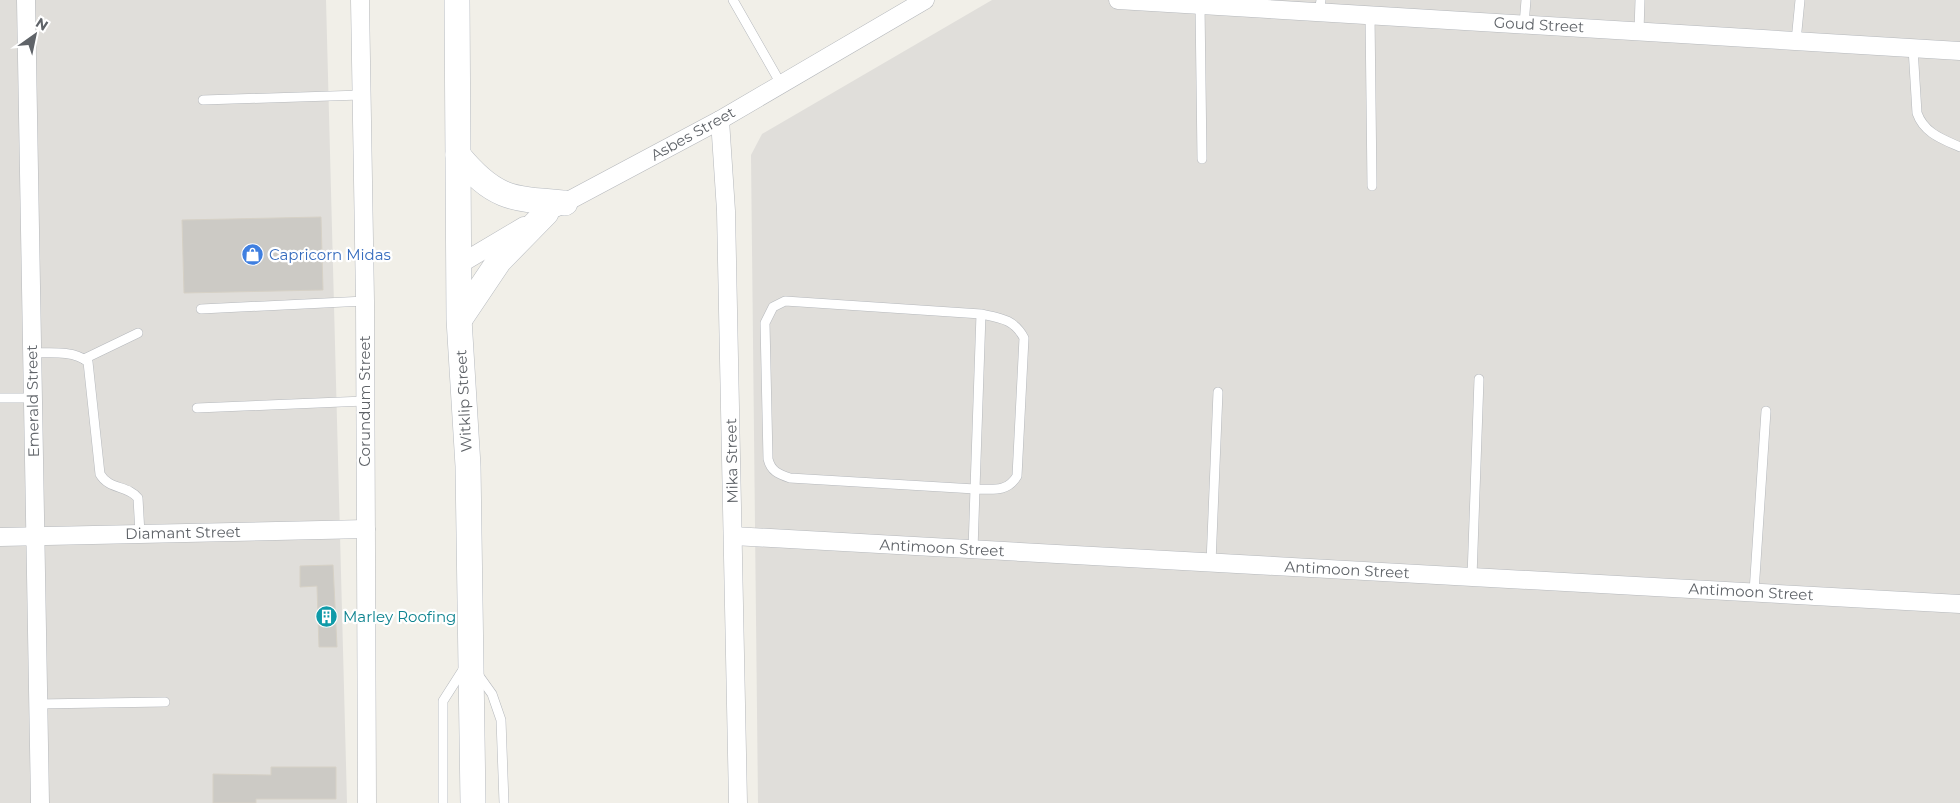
<svg xmlns="http://www.w3.org/2000/svg" width="1960" height="803" viewBox="0 0 1960 803" font-family="Montserrat,sans-serif">
<style>
.industrial{fill:#e0deda}
.building{fill:#cccac5;stroke:#d6d1c6}
.lines{fill:none;stroke-linecap:round;stroke-linejoin:round}
.lane-casing{stroke:#b5b8bc;stroke-width:10}
.street-casing{stroke:#b5b8bc;stroke-width:19}
.secondary-casing{stroke:#b6babf;stroke-width:26}
.lane{stroke:#fff;stroke-width:9}
.street{stroke:#fff;stroke-width:18}
.secondary{stroke:#fff;stroke-width:25}
.labels{text-anchor:middle;stroke-width:4.5;stroke-linejoin:round;paint-order:stroke}
.street-label{font-size:15px;fill:#5f6368;stroke:#fff}
.shop-label{font-size:15px;fill:#366cbe;stroke:#fff;text-anchor:start}
.culture-label{font-size:15px;fill:#0d838f;stroke:#fff;text-anchor:start}
</style>
<rect width="100%" height="100%" fill="#f1efe8"/>
<g class="industrial">
<polygon points="0,0 326,0 347,803 0,803"/>
<polygon points="992,0 1960,0 1960,803 758,803 751,155 762,134"/>
</g>
<g class="building">
<polygon points="321,217 323,290 184,293 182,220"/>
<polygon points="333,565 337,647 319,647 317,586 300,587 300,566"/>
<polygon points="271,767 336,767 336,799 256,799 256,803 213,803 213,774 271,775"/>
</g>
<g class="lines">
<defs>
<g id="lane">
<polyline points="733,0 781,84"/>
<polyline points="1200,5 1202,159"/>
<polyline points="1319,13 1321,0"/>
<polyline points="1370,15 1372,186"/>
<polyline points="1524,25 1526,0"/>
<polyline points="1639,31 1640,0"/>
<polyline points="1796,41 1800,0"/>
<path d="M1913 48 1917 113C1924 133 1942 139 1960 147"/>
<polyline points="203,100 361,95"/>
<polyline points="201,309 365,301"/>
<path d="M32 353C49 353 74 350 88 362L100 474C109 490 128 485 138 498L140 534"/>
<polyline points="84,359 138,333"/>
<polyline points="0,398 33,398"/>
<polyline points="197,408 365,401"/>
<path d="M973 550 975 489 790 478C778 474 771 471 768 459L765 323 773 307 785 301 981 314C1000 318 1014 319 1024 338L1017 476C1007 493 992 489 975 489L981 314"/>
<polyline points="1211,563 1218,392"/>
<polyline points="1472,577 1479,379"/>
<polyline points="1754,592 1766,411"/>
<polyline points="477,673 492,694 501,720 504,803"/>
<polyline points="38,704 165,702"/>
<polyline points="443,803 443,701 466,665"/>
</g>
<g id="street">
<polyline points="26,0 40,803"/>
<polyline points="360,0 365,301 367,803"/>
<polyline points="1118,0 1960,51"/>
<polyline points="720,120 726,211 738,803"/>
<polyline points="555,208 720,120 925,0"/>
<polyline points="460,264 524,226"/>
<polyline points="733,536 1960,604"/>
<polyline points="0,537 366,529"/>
</g>
<g id="secondary">
<polyline points="457,0 459,319 468,466 473,803"/>
<path d="M458 155C494 199 511 199 565 203"/>
<polyline points="460,319 499,261 546,213"/>
</g>
</defs>
<use href="#lane" class="lane-casing"/>
<use href="#street" class="street-casing"/>
<use href="#secondary" class="secondary-casing"/>
<use href="#lane" class="lane"/>
<use href="#street" class="street"/>
<use href="#secondary" class="secondary"/>
</g>
<defs>
<symbol id="shop-disc" viewBox="-11 -11 22 22"><circle r="9.5" fill="#3f7fe0" stroke="#fff"/><path d="M-5-2.5h2.3a2.7 3.5 0 0 1 5.4 0H5L5.5 6h-11ZM-1.5-2.5h3a1.5 2.3 0 0 0-3 0Z" fill="#fff"/></symbol>
<symbol id="building-disc" viewBox="-11 -11 22 22"><circle r="9.5" fill="#0f9aa8" stroke="#fff"/><path d="M-4-6H4V6H1V3H-1V6H-4ZM-2.5-4.3h1.7v1.8h-1.7ZM.8-4.3h1.7v1.8H.8ZM-2.5-1h1.7V.8h-1.7ZM.8-1h1.7V.8H.8Z" fill="#fff"/></symbol>
</defs>
<g fill-rule="evenodd">
<use href="#shop-disc" x="240" y="242" width="25" height="25"/>
<use href="#building-disc" x="314" y="604" width="25" height="25"/>
</g>
<g class="labels">
<g class="street-label">
<text transform="translate(1539 25) rotate(3)" y="5">Goud Street</text>
<text transform="translate(693 134) rotate(-29)" y="5">Asbes Street</text>
<text transform="translate(33 401) rotate(-91)" y="5">Emerald Street</text>
<text transform="translate(365 401) rotate(-90)" y="5">Corundum Street</text>
<text transform="translate(464 401) rotate(-93)" y="5">Witklip Street</text>
<text transform="translate(732 461) rotate(-91)" y="5">Mika Street</text>
<text transform="translate(183 533) rotate(-1)" y="5">Diamant Street</text>
<text transform="translate(942 548) rotate(3)" y="5">Antimoon Street</text>
<text transform="translate(1347 570) rotate(3)" y="5">Antimoon Street</text>
<text transform="translate(1751 592) rotate(3)" y="5">Antimoon Street</text>
</g>
<g class="shop-label">
<text x="269" y="260">Capricorn Midas</text>
</g>
<g class="culture-label">
<text x="343" y="622">Marley Roofing</text>
</g>
</g>
<g transform="translate(35 35) rotate(33)" stroke="#ffffff" stroke-width="4" paint-order="stroke">
<path d="M0-4L9 19L0 12L-9 19Z" fill="#5f6368"/>
<text y="-8" font-size="14" font-weight="bold" text-anchor="middle" fill="#5f6368">N</text>
</g>
</svg>
